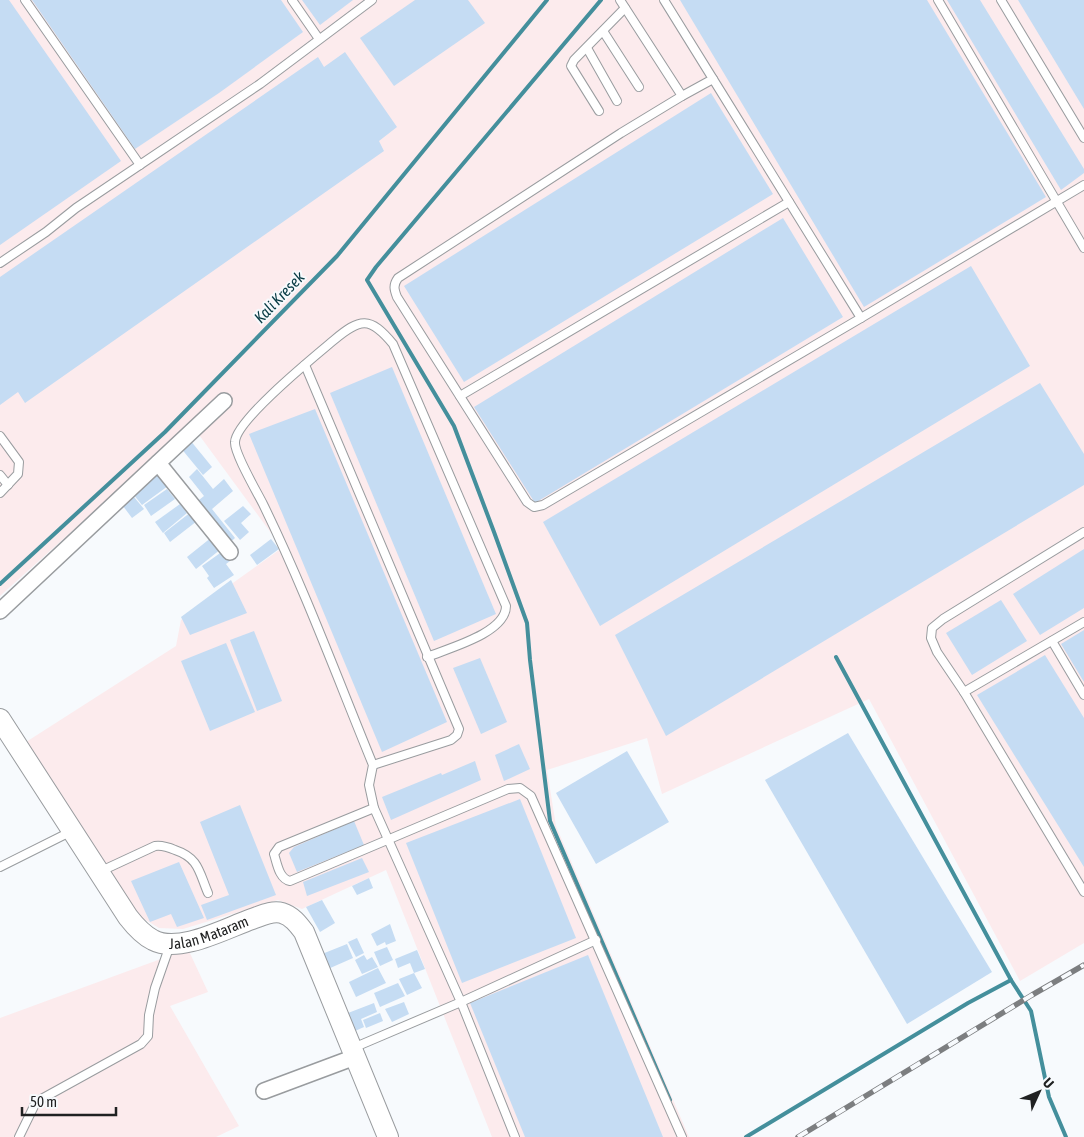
<svg xmlns="http://www.w3.org/2000/svg" width="1084" height="1137" viewBox="0 0 1084 1137" font-family="'Asap Condensed',sans-serif">
<style>
.industrial{fill:#fcebed}
.lines{fill:none;stroke-linecap:round;stroke-linejoin:round}
.stream{stroke:#448f9c;stroke-width:4}
.building{fill:#c5dcf3}
.service-casing{stroke:#999c9f;stroke-width:10}
.minor-casing{stroke:#999c9f;stroke-width:18}
.secondary-casing{stroke:#999c9f;stroke-width:22}
.service{stroke:#fff;stroke-width:8}
.minor{stroke:#fff;stroke-width:15}
.secondary{stroke:#fff;stroke-width:20}
.rail-casing{stroke:#7c7e80;stroke-width:5.5}
.rail{stroke:#f7fafd;stroke-width:4;stroke-dasharray:11;stroke-linecap:butt}
.labels{text-anchor:middle;stroke-width:4;stroke-linejoin:round;paint-order:stroke}
.street-label{font-size:15px;fill:#202122;stroke:#f7fafd}
.water-label{font-size:16px;font-style:italic;fill:#073a43;stroke:#f7fafd}
</style>
<rect width="100%" height="100%" fill="#f7fafd"/>
<g class="industrial">
<polygon points="0,0 1084,0 1084,943 1020,981 869,699 662,794 647,738 547,770 556,826 689,1137 492,1137 386,870 302,909 278,900 183,929 159,928 139,916 26,742 176,646 181,620 282,548 191,424 0,596"/>
<polygon points="188,949 208,992 170,1006 239,1126 216,1137 0,1137 0,1018"/>
</g>
<g class="lines">
<g class="stream">
<polyline points="601,0 376,267 367,280 454,426 494,532 527,623 530,660 550,821 670,1100"/>
<polyline points="0,584 165,432 337,256 547,0"/>
<polyline points="836,657 1011,980"/>
<polyline points="746,1137 968,1003 1011,980 1031,1011 1049,1097 1066,1137"/>
</g>
</g>
<g class="building">
<polygon points="0,0 9,0 121,161 0,245"/>
<polygon points="32,0 281,0 303,32 219,93 135,149"/>
<polygon points="302,0 353,0 320,25"/>
<polygon points="415,0 468,0 485,23 394,86 360,38"/>
<polygon points="680,0 927,0 1046,197 864,307"/>
<polygon points="947,0 980,0 1084,169 1084,173 1061,190"/>
<polygon points="1018,0 1084,0 1084,109"/>
<polygon points="345,52 397,127 379,141 384,151 25,403 18,392 0,405 0,277 318,57 324,67"/>
<polygon points="711,93 773,194 464,382 404,286"/>
<polygon points="783,218 843,317 535,503 474,407"/>
<polygon points="971,266 1030,366 600,626 543,522"/>
<polygon points="392,367 496,614 434,641 330,393"/>
<polygon points="1040,383 1084,454 1084,485 666,736 615,635"/>
<polygon points="315,409 447,722 382,752 249,434"/>
<polygon points="190,440 212,467 203,475 180,447"/>
<polygon points="161,469 172,483 142,505 133,494 155,477 153,475"/>
<polygon points="197,469 213,489 224,479 233,491 212,509 235,538 227,545 194,504 204,496 189,477"/>
<polygon points="167,489 175,499 151,516 144,505"/>
<polygon points="134,497 144,509 132,518 123,506"/>
<polygon points="180,504 187,513 163,533 155,522"/>
<polygon points="243,506 251,514 241,523 249,532 240,540 224,521"/>
<polygon points="191,512 197,521 170,542 164,533"/>
<polygon points="212,537 221,549 196,569 187,557"/>
<polygon points="271,539 279,549 257,565 250,555"/>
<polygon points="1084,549 1084,608 1040,635 1013,594"/>
<polygon points="223,551 230,561 226,564 234,575 214,588 207,578 209,576 202,566"/>
<polygon points="231,580 247,613 190,635 181,617"/>
<polygon points="1001,600 1027,641 972,675 946,633"/>
<polygon points="1084,630 1084,682 1061,644"/>
<polygon points="254,631 282,701 257,711 230,640"/>
<polygon points="226,643 255,712 210,731 181,661"/>
<polygon points="1045,655 1084,718 1084,867 977,695"/>
<polygon points="480,658 507,722 481,734 453,668"/>
<polygon points="848,733 992,972 907,1024 765,780"/>
<polygon points="519,744 530,769 504,781 495,755"/>
<polygon points="627,751 669,822 596,864 556,793"/>
<polygon points="475,761 481,780 391,820 382,797 441,773 442,775"/>
<polygon points="520,799 576,938 462,983 406,843"/>
<polygon points="240,805 276,895 207,920 201,905 229,895 200,822"/>
<polygon points="354,821 364,845 297,872 289,853 294,847"/>
<polygon points="362,858 369,872 307,896 303,882"/>
<polygon points="179,862 204,918 177,927 171,914 150,922 131,881"/>
<polygon points="369,878 373,888 357,895 352,886"/>
<polygon points="322,900 335,923 320,932 306,907"/>
<polygon points="390,924 396,941 386,945 385,942 377,946 371,934"/>
<polygon points="357,938 364,953 356,957 348,942"/>
<polygon points="347,944 353,958 328,969 322,954"/>
<polygon points="387,947 393,960 380,966 374,952"/>
<polygon points="417,950 425,969 414,973 410,963 398,968 395,959"/>
<polygon points="364,955 367,960 372,957 378,967 362,974 355,960"/>
<polygon points="588,955 663,1137 525,1137 470,1003"/>
<polygon points="378,968 386,983 356,997 349,982"/>
<polygon points="414,973 422,988 407,995 399,979"/>
<polygon points="398,983 405,996 380,1007 374,993"/>
<polygon points="404,1002 409,1014 392,1022 385,1009"/>
<polygon points="374,1003 377,1012 361,1019 364,1027 355,1031 348,1013"/>
<polygon points="380,1013 383,1021 366,1028 363,1020"/>
</g>
<g class="lines">
<defs>
<g id="service">
<polyline points="25,0 140,165"/>
<polyline points="292,0 319,39"/>
<polyline points="620,0 682,96"/>
<path d="M664 0 713 79 682 96 621 133 398 278C393 285 394 289 397 297L527 502 534 507 543 505 861 318 1084 185"/>
<polyline points="938,0 1084,248"/>
<polyline points="1001,0 1084,138"/>
<polyline points="603,31 639,87"/>
<polyline points="587,48 617,101"/>
<polyline points="713,79 861,318"/>
<polyline points="599,111 571,66 574,60 625,8"/>
<polyline points="0,263 46,232 76,208 260,84 372,0"/>
<polyline points="305,365 459,729 457,735 451,740 373,765"/>
<polyline points="460,396 789,202"/>
<polyline points="0,436 19,462 18,474 0,493"/>
<polyline points="0,475 8,485"/>
<polyline points="1084,532 943,619 932,628 931,638 937,652 964,692 1084,892"/>
<polyline points="1052,641 1084,695"/>
<path d="M427 657C449 648 506 633 506 606L393 344C370 316 360 318 334 340 315 356 236 420 235 442 234 453 257 492 263 504 304 588 337 677 373 765L369 785 374 808 461 1002 515 1137"/>
<polyline points="964,692 1084,622"/>
<path d="M374 808 279 847 274 854C277 863 279 879 290 881L508 789 520 788 531 796 682 1137"/>
<polyline points="0,867 72,831"/>
<path d="M99 872 155 846C162 845 168 847 175 850 199 858 199 872 208 893"/>
<polyline points="353,1048 461,1002 596,940"/>
<polyline points="19,1137 36,1102 141,1044 148,1036 149,1015 155,988 170,945"/>
</g>
<g id="minor">
<polyline points="158,463 230,552"/>
<polyline points="0,611 224,401"/>
<polyline points="264,1091 355,1057"/>
</g>
<g id="secondary">
<path id="s1" d="M0 719 128 917C135 926 143 935 153 940 179 954 226 928 252 919 261 916 272 910 282 913 292 916 298 924 304 932L388 1137"/>
</g>
</defs>
<use href="#service" class="service-casing"/>
<use href="#minor" class="minor-casing"/>
<use href="#secondary" class="secondary-casing"/>
<use href="#service" class="service"/>
<use href="#minor" class="minor"/>
<use href="#secondary" class="secondary"/>
<defs>
<polyline id="rail" points="798,1137 1032,995 1084,965"/>
</defs>
<use href="#rail" class="rail-casing"/>
<use href="#rail" class="rail"/>
</g>
<g class="labels">
<g class="street-label">
<text dy="5" stroke="none"><textPath href="#s1" startOffset="328">Jalan Mataram</textPath></text>
</g>
<g class="water-label">
<text transform="translate(279 297) rotate(-46)" y="6">Kali Kresek</text>
</g>
</g>
<g transform="translate(1039 1092) rotate(46)" stroke="#f7fafd" stroke-width="4" paint-order="stroke">
<path d="M0-4L9 19L0 12L-9 19Z" fill="#202122"/>
<text y="-8" font-size="14" font-weight="bold" text-anchor="middle" fill="#202122">U</text>
</g>
<path d="M22 1107v8h94v-8" fill="none" stroke="#202122" stroke-width="2.5"/>
<text x="30" y="1107" font-size="15" fill="#202122" stroke="#f7fafd" stroke-width="4" paint-order="stroke">50 m</text>
</svg>
